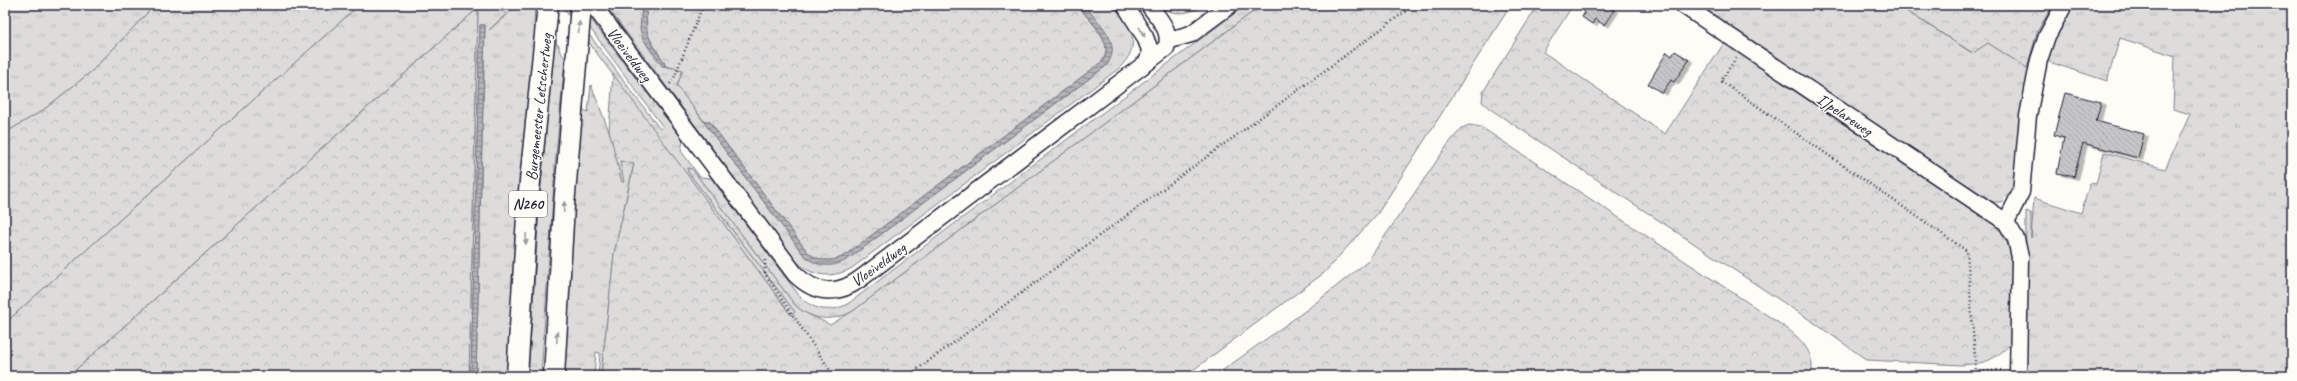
<svg xmlns="http://www.w3.org/2000/svg" width="2297" height="381" viewBox="0 0 2297 381" font-family="Caveat,sans-serif">
<style>
.grass{fill:url(#grass-tufts);stroke:#807f8b}
.forest{fill:url(#forest-crowns);stroke:#807f8b}
.water{fill:url(#water-rules);stroke:#787885}
.building{fill:url(#building-back-hatch);stroke:#22223b;filter:url(#shadow)}
.lines{fill:none;stroke-linecap:round;stroke-linejoin:round}
.minor-casing{stroke:#22223b;stroke-width:19}
.major-casing{stroke:#22223b;stroke-width:23}
.path{stroke:#22223b;stroke-width:2.5;stroke-dasharray:1 3;stroke-linecap:butt}
.minor{stroke:#fdfcf7;stroke-width:16}
.major{stroke:#fdfcf7;stroke-width:20}
.oneway{fill:#9a9aa2}
.labels{text-anchor:middle;stroke-width:3;stroke-linejoin:round;paint-order:stroke}
.shield{fill:#fdfcf7;stroke:#646373;stroke-width:1}
.shield-label{font-size:15px;font-weight:bold;fill:#22223b}
.street-label{font-size:16px;fill:#22223b;stroke:#fdfcf7}
</style>
<defs>
<pattern id="grass-tufts" width="24" height="20" patternUnits="userSpaceOnUse"><rect width="24" height="20" fill="#dddcdb"/><path d="M3 7l-1-3M5 7V3M7 7l1-3M15 17l-1-3M17 17v-4M19 17l1-3" fill="none" stroke="#bdbcbd"/></pattern>
<pattern id="forest-crowns" width="20" height="18" patternUnits="userSpaceOnUse"><rect width="20" height="18" fill="#dddcdb"/><path d="M2 6a3 3 0 1 1 6 0M12 15a3 3 0 1 1 6 0" fill="none" stroke="#bdbcbd"/></pattern>
<pattern id="water-rules" width="6" height="5" patternUnits="userSpaceOnUse"><rect width="6" height="5" fill="#b2b2b7"/><path d="M0 2.5h6" fill="none" stroke="#909096"/></pattern>
<pattern id="building-back-hatch" width="6" height="6" patternUnits="userSpaceOnUse"><rect width="6" height="6" fill="#c6c6c8"/><path d="M-1 5l2 2M0 0l6 6M5-1l2 2" fill="none" stroke="#aaaaad"/></pattern>
<filter id="shadow"><feDropShadow dx="4.5" dy="2.5" stdDeviation="0" flood-color="#0004"/></filter>
</defs>
<rect width="100%" height="100%" fill="#fdfcf7"/>
<filter id="ink" filterUnits="userSpaceOnUse"><feTurbulence type="fractalNoise" baseFrequency=".025" numOctaves="2"/><feDisplacementMap in="SourceGraphic" scale="8" xChannelSelector="R" yChannelSelector="G"/><feConvolveMatrix kernelMatrix="1 2 1 2 8 2 1 2 1" color-interpolation-filters="sRGB"/></filter>
<g filter="url(#ink)">
<g class="grass">
<polygon points="5,5 155,5 92,71 42,111 5,133"/>
<polygon points="359,5 507,5 500,11 507,13 489,30 518,5 535,5 534,24 537,25 511,376 476,376 485,25 480,25 471,376 469,376 478,8 69,376 5,376 5,323"/>
<path d="M561 5H567L660 129 663 127 573 5H580L683 140 681 151 700 177 711 178 801 298C815 311 833 313 849 303L1246 5H1262L853 311C834 322 811 321 795 305L692 169 688 168V172L795 312 791 315Z"/>
<path d="M606 5H642C639 36 643 42 662 66L683 70 677 86 803 254C817 268 831 266 848 259L1106 66C1122 44 1097 21 1084 5H1115C1132 27 1143 46 1118 69L852 268C832 279 812 277 796 261Z"/>
<path d="M1158 5H1203C1189 15 1172 16 1158 5Z"/>
<polygon points="1696,5 1897,5 1972,53 1988,43 2027,68 2037,32 2053,5 2059,5 2018,178 2012,191 2001,202 1993,202"/>
<polygon points="2069,5 2292,5 2292,376 2025,376 2026,211 2031,213 2031,238 2034,198 2081,213 2090,183 2096,184 2104,152 2165,169 2190,114 2173,109 2175,56 2120,38 2107,81 2043,60"/>
<polygon points="555,32 557,45 559,45 559,50 565,58 555,167 541,376 528,376 540,197"/>
<polygon points="591,85 612,139 622,182 619,161 634,163 614,254 601,376 598,376 600,353 596,352 594,376 558,376 582,109 588,112"/>
</g>
<g class="forest">
<polygon points="155,5 359,5 5,323 5,133 42,111 92,71"/>
<path d="M647 5H1077C1088 20 1120 46 1099 64L844 256C830 263 816 261 806 250L709 121H704L677 86 683 70 666 66 646 32Z"/>
<path d="M1262 5H1511L1378 213 1324 273 1185 376H601L614 254 634 164 620 161 624 182H622L609 130 613 74 791 315 795 312 688 172V168L692 169 795 305C805 315 819 318 830 325L853 311Z"/>
<path d="M1538 5H1573L1543 52 1665 134 1724 43 1997 227C2021 250 2012 312 2011 344 1992 361 1988 363 1961 365L1867 360 1813 322 1490 109 1482 102 1483 92Z"/>
<polygon points="1897,5 2053,5 2037,32 2027,68 1988,43 1973,53"/>
<polygon points="478,8 469,376 69,376"/>
<path d="M1469 125 1481 127 1785 327C1802 340 1816 353 1811 376H1215L1309 308 1367 262 1449 143 1462 128Z"/>
</g>
<g class="water">
<path d="M642 5H647C644 33 649 41 665 63L664 67 643 39 640 29Z"/>
<path d="M1077 5H1084C1099 23 1124 43 1106 66L848 259C833 269 815 267 803 254L705 124 704 121H709L806 250C816 261 830 263 844 256L1103 61C1115 40 1089 20 1077 5Z"/>
<polygon points="480,25 485,25 476,376 471,376"/>
</g>
<g class="building">
<polygon points="1575,5 1607,5 1614,10 1604,25 1595,19 1592,24 1582,17 1585,12"/>
<polygon points="1675,51 1689,60 1674,82 1671,80 1662,93 1648,84 1667,52 1672,56"/>
<polygon points="2065,93 2101,102 2096,121 2144,134 2138,158 2083,143 2074,177 2057,173 2064,138 2054,135"/>
</g>
<g class="lines">
<defs>
<g id="minor">
<path d="M593 5 795 274C815 294 837 296 860 279L1166 48C1173 32 1158 18 1149 5"/>
<polyline points="1125,5 1145,37 1150,50 1148,62"/>
<polyline points="1683,5 2006,222 2016,239 2020,257 2018,376"/>
<polyline points="1170,40 1191,34 1230,5"/>
<polyline points="2006,222 2021,192 2028,116 2039,60 2047,36 2064,5"/>
</g>
<g id="major">
<polyline points="517,376 528,201 548,5"/>
<polyline points="554,376 564,206 581,5"/>
</g>
</defs>
<use href="#minor" class="minor-casing"/>
<use href="#major" class="major-casing"/>
<g class="path">
<polyline points="1736,58 1721,81 1967,251 1976,372 2003,370"/>
<polyline points="670,84 674,78 703,5"/>
<polyline points="765,260 765,274 834,376"/>
<polyline points="908,376 1414,5"/>
</g>
<use href="#minor" class="minor"/>
<use href="#major" class="major"/>
</g>
<defs><path id="oneway-solid" d="M-6-.8H1V-3.2L6.5 0L1 3.2V.8H-6Z"/></defs>
<g class="oneway">
<use href="#oneway-solid" transform="translate(579 27) rotate(-85)"/>
<use href="#oneway-solid" transform="translate(1142 32) rotate(60)"/>
<use href="#oneway-solid" transform="translate(564 207) rotate(-86)"/>
<use href="#oneway-solid" transform="translate(526 239) rotate(93)"/>
<use href="#oneway-solid" transform="translate(557 337) rotate(-87)"/>
</g>
</g>
<g class="labels">
<rect class="shield" x="509" y="191" width="38" height="26" rx="3"/>
<g class="shield-label">
<text x="528" y="209">N260</text>
</g>
<g class="street-label">
<text transform="translate(630 54) rotate(53)" y="6">Vloeiveldweg</text>
<text transform="translate(538 107) rotate(-84)" y="6">Burgemeester Letschertweg</text>
<text transform="translate(1845 114) rotate(34)" y="6">IJpelareweg</text>
<text transform="translate(878 264) rotate(-36)" y="6">Vloeiveldweg</text>
</g>
</g>
<rect width="2297" height="381" fill="none" stroke="#fdfcf7" stroke-width="20"/>
<rect x="10" y="10" width="2277" height="361" fill="none" stroke="#22223b" stroke-width="1.5" filter="url(#ink)"/>
</svg>
